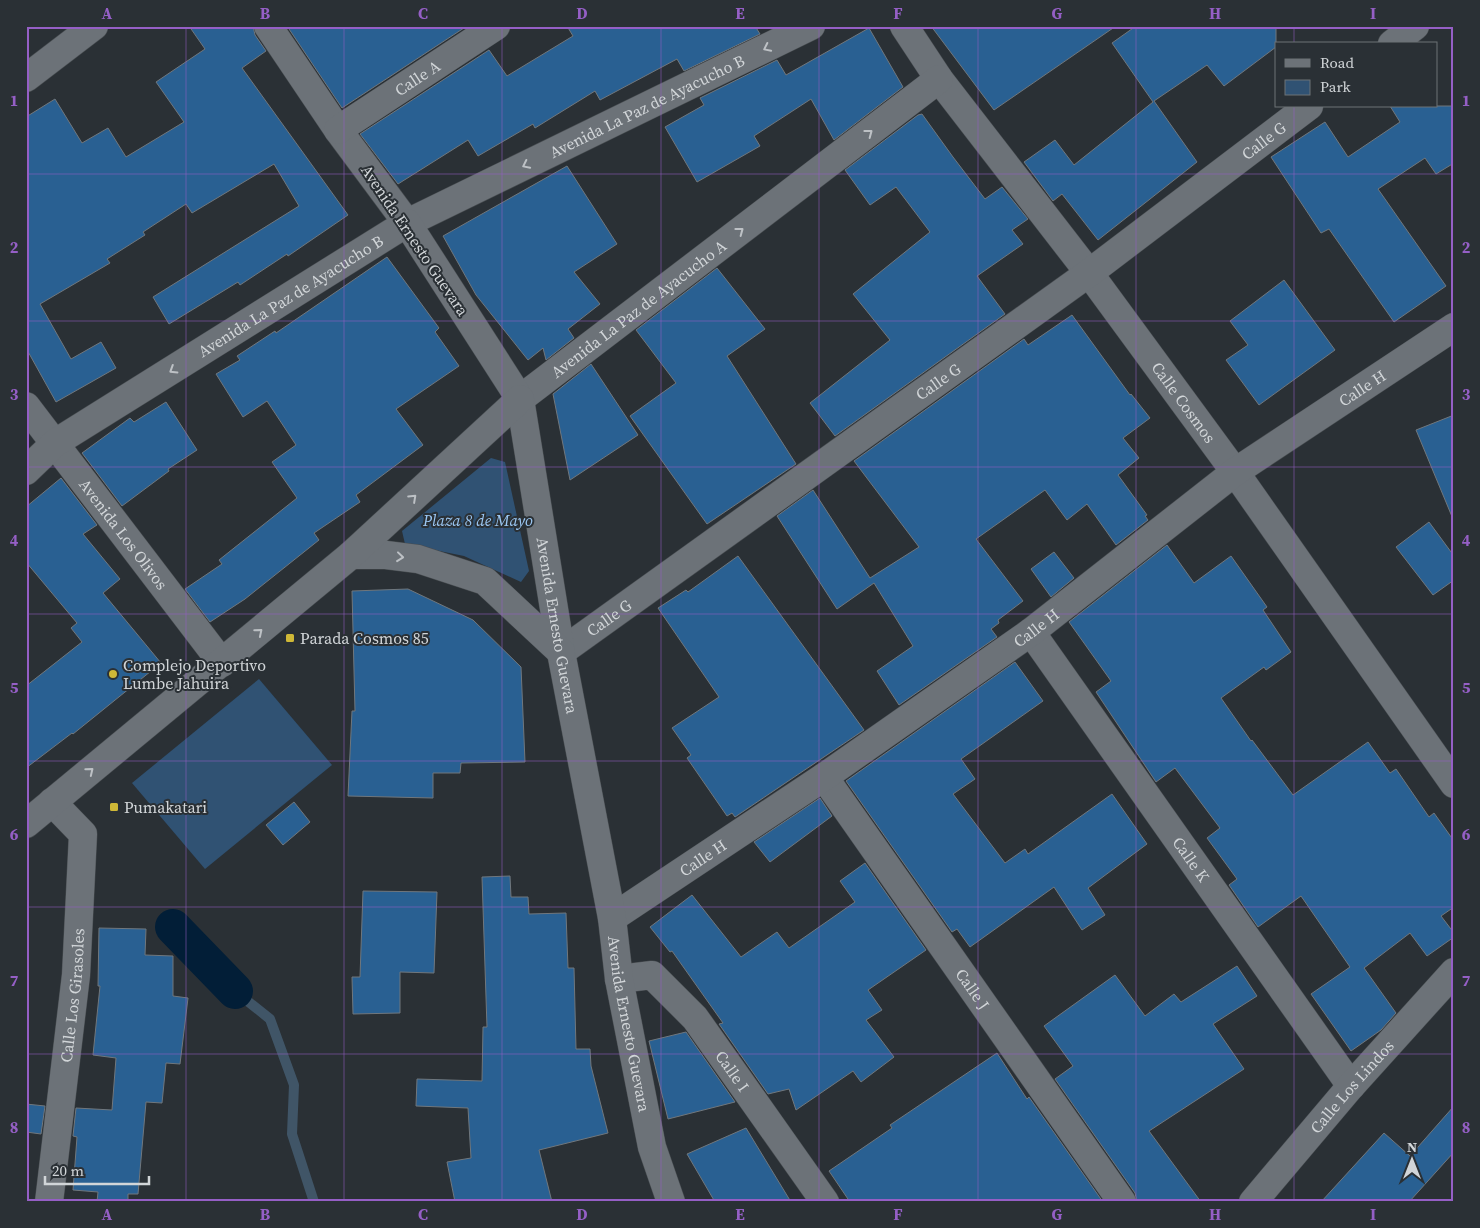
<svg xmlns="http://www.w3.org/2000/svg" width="1480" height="1228" viewBox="0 0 1480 1228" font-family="'Source Serif 4',serif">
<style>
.green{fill:#305273}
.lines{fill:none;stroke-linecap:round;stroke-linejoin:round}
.stream{stroke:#405567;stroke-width:10}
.canal{stroke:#021e37;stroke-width:36}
.building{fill:#296092;stroke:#70777d}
.street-casing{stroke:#484d51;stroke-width:29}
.secondary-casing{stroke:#484d51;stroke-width:29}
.street{stroke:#6c7278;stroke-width:28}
.secondary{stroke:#6c7278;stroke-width:28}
.oneway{stroke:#bdc1c5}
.grid{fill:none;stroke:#955fc6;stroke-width:1;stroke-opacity:0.55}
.poi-dot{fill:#cfb837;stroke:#2a3035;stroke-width:2}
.labels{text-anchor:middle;stroke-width:4;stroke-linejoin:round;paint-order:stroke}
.street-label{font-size:16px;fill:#d1d5d8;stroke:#2a3035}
.park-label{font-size:16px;font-style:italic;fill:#9bc7f3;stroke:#2a3035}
.poi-label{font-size:16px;fill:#d1d5d8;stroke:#2a3035;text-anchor:start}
.neatline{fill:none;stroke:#955fc6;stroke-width:2}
.grid-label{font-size:16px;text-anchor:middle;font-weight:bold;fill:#955fc6}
</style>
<rect width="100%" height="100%" fill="#2a3035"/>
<g class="green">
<polygon points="491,458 505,462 529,571 521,582 464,556 405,544 402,531"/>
<polygon points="259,679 332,765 205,869 132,783"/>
</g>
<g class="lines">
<polyline class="stream" points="235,991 270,1019 294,1085 292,1134 314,1202"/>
<polyline class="canal" points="173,927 235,991"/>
</g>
<g class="building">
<polygon points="189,26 253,26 255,35 266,51 242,68 348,215 288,256 287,254 240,285 238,282 169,324 153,297 299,206 274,164 192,213 186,204 143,232 145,235 107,259 110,263 40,304 71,359 101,342 116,368 56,402 26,348 26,117 55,99 82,143 108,128 126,157 184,122 156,82 205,49"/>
<polygon points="287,26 467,26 342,108"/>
<polygon points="567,26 755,26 760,34 684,71 677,59 600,100 595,91 535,128 533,124 478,156 468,140 398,184 360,134 489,50 507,76 573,36"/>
<polygon points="931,26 1116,26 994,110"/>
<polygon points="1136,26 1276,26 1276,47 1224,86 1207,65 1154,101 1197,162 1098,240 1062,194 1053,201 1024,162 1055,140 1074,165 1153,102 1112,43"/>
<polygon points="869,28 903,87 834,140 811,99 754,136 760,146 697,182 665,127 704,105 700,98 777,60 786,75"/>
<polygon points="1390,106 1454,106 1454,163 1436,174 1425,158 1378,189 1446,286 1394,322 1329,229 1321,233 1271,157 1325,122 1348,157 1400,122"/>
<polygon points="922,114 953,157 985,199 1002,187 1028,219 1012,230 1023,244 977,276 1005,314 835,436 810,403 890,340 853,294 930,232 896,187 870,205 845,170 918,115"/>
<polygon points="567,166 617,244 574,272 600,304 568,329 574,338 546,360 543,348 528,360 476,295 443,236"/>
<polygon points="387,257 439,328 435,332 459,366 396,409 423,445 356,495 360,502 314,533 319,540 245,599 210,622 185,589 222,564 219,560 297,498 272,462 296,445 267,401 243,417 216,374 240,360 237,356 275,331 276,333"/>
<polygon points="717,268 765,329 727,356 796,464 707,524 630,416 676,383 636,330"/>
<polygon points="1284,280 1335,350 1259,405 1226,360 1248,345 1230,321"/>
<polygon points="1072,315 1130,395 1131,394 1150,418 1123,438 1139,458 1118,475 1147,515 1145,516 1148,520 1116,545 1087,504 1067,520 1045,490 976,539 1023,601 998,620 999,623 991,629 997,637 899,705 877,671 913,646 874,583 837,609 777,516 813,490 870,578 919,547 854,461 1024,339 1028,345"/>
<polygon points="591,364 638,435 570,480 553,394"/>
<polygon points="166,402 197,450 168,469 169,471 122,506 82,453 130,418 134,422"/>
<polygon points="1454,415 1454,519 1453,519 1416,430"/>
<polygon points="61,478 97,525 83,534 120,579 103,593 161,663 73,734 72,733 26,768 26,686 82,642 71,628 77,623 26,562 26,507"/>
<polygon points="1429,522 1454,556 1454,580 1433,595 1396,547"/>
<polygon points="1167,545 1194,583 1231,556 1267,607 1263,610 1291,652 1266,670 1264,667 1221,698 1251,741 1252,740 1293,795 1368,742 1390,773 1396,769 1429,817 1434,813 1454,841 1454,907 1441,916 1454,933 1454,937 1427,956 1410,933 1364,968 1396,1013 1381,1030 1351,1051 1311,994 1350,967 1301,896 1258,927 1229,885 1237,879 1207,838 1220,828 1175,768 1156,782 1096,692 1111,681 1069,622"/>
<polygon points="1054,552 1074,578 1051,597 1031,569"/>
<polygon points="738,556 864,730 735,817 732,813 727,816 687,758 691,755 672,728 719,697 658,608 686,590 688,592"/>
<polygon points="408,589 473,620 521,667 525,762 461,763 460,773 433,773 433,798 348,796 352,711 355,711 352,591"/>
<polygon points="1015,662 1043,701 961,759 975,779 953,794 1005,863 1025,849 1028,854 1112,794 1147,844 1088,888 1105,915 1082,930 1054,887 970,947 957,929 952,932 846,781"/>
<polygon points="820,798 832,816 770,862 754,842"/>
<polygon points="294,802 310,822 283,845 266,825"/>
<polygon points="865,863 926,950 868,990 882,1010 866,1020 894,1057 861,1082 853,1071 796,1110 789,1089 768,1094 719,1024 723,1023 672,951 670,952 650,927 692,895 741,957 777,932 789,948 855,902 840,881"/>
<polygon points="510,876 511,897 528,897 529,914 566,913 568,968 574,968 576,1049 590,1049 591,1066 608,1133 539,1150 552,1202 455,1202 447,1162 471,1158 468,1108 416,1106 417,1079 482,1081 483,1027 487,1027 482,877"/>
<polygon points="363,891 437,892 434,973 400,972 400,1013 353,1014 352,977 360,977"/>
<polygon points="99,928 146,929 145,955 173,956 173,996 188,998 180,1064 166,1063 162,1103 146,1102 138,1194 128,1194 128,1202 97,1202 98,1192 73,1190 77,1137 73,1136 76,1108 112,1110 116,1058 93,1055 100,986 98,986"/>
<polygon points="1237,966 1257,996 1213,1024 1244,1069 1149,1131 1201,1202 1137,1202 1135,1193 1055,1079 1073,1066 1044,1026 1115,975 1145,1016 1174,994 1181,1002"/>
<polygon points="686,1032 735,1102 668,1119 649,1041"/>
<polygon points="997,1053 1027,1099 1029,1097 1103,1202 850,1202 829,1171 892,1128 890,1125"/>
<polygon points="26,1104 45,1106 41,1134 26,1132"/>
<polygon points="1454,1106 1454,1152 1409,1202 1321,1202 1384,1133 1410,1156"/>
<polygon points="746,1128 791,1202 715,1202 687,1154"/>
</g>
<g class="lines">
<defs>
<g id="street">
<path id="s1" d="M268 26 338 130 407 223 811 26"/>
<path id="s2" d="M904 26 939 79 1089 273 1235 472 1454 784"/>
<polyline points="1392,44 1415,26"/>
<polyline points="26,78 94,26"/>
<path id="s3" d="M338 130 496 26"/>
<path id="s4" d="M520 399 939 79"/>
<path id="s5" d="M26 406 222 663"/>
<path id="s6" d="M1031 632 1351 1086"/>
<path id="s7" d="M561 652 1089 273 1309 106"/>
<path id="s8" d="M824 777 1122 1202"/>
<path id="s9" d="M612 918 824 777 1031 632 1235 472 1454 327"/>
<path id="s10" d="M619 979 652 975 695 1018 825 1202"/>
<path id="s11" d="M49 1202 76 975 83 834 52 802"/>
<path id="s12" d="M1253 1202 1351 1086 1454 972"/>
</g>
<g id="secondary">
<path id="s13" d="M26 471 55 443 407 223 520 399 561 652 612 918 619 979 652 1147 671 1202"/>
<polyline points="351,555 386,555 418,559 485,581 561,652"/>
<polyline points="26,824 351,555 520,399"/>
</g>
</defs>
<use href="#street" class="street-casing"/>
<use href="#secondary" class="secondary-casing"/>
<use href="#street" class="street"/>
<use href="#secondary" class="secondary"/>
</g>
<defs><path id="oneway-chevron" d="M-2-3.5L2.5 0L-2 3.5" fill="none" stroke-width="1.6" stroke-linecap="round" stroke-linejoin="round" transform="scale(1.25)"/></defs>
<g class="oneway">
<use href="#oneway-chevron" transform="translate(767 48) rotate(154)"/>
<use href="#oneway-chevron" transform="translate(869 133) rotate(-37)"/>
<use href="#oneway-chevron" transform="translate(526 165) rotate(154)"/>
<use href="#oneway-chevron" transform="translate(740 231) rotate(-37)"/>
<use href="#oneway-chevron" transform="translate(173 370) rotate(148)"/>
<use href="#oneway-chevron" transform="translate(413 498) rotate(-43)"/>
<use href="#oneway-chevron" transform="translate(400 557) rotate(6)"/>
<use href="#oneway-chevron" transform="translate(259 632) rotate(-40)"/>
<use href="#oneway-chevron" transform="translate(90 771) rotate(-39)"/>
</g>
<path class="grid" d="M186 26V1202M344 26V1202M502 26V1202M661 26V1202M819 26V1202M978 26V1202M1136 26V1202M1294 26V44M1294 106V1202M26 174H1454M26 321H1454M26 467H1454M26 614H1454M26 761H1454M26 907H1454M26 1054H1454"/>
<g class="poi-dot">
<rect x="285" y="633" width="10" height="10" rx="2.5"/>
<circle cx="113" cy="674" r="5"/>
<rect x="109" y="802" width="10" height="10" rx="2.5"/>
</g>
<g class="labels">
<g class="street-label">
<text dy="6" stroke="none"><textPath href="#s3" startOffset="95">Calle A</textPath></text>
<text dy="6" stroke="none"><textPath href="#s1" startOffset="508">Avenida La Paz de Ayacucho B</textPath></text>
<text dy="6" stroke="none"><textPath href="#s7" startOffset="869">Calle G</textPath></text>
<text transform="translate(415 240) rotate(56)" y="6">Avenida Ernesto Guevara</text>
<text dy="6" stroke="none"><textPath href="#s13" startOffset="318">Avenida La Paz de Ayacucho B</textPath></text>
<text dy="6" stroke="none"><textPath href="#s4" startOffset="149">Avenida La Paz de Ayacucho A</textPath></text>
<text dy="6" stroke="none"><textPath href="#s7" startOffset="464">Calle G</textPath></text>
<text dy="6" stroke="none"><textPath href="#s9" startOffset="919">Calle H</textPath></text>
<text dy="6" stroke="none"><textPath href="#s2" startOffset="469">Calle Cosmos</textPath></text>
<text dy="6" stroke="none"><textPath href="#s5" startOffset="161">Avenida Los Olivos</textPath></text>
<text dy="6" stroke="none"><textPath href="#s7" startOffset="59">Calle G</textPath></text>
<text dy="6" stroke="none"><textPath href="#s13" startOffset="894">Avenida Ernesto Guevara</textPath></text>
<text dy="6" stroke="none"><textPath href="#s9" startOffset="514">Calle H</textPath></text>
<text dy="6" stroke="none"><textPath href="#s9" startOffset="109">Calle H</textPath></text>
<text dy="6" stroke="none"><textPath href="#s6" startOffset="278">Calle K</textPath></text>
<text dy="6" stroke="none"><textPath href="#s8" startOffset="259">Calle J</textPath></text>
<text dy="6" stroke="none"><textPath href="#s11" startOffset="208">Calle Los Girasoles</textPath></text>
<text dy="6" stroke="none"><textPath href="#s13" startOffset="1299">Avenida Ernesto Guevara</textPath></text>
<text dy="6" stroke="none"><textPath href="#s10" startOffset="159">Calle I</textPath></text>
<text dy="6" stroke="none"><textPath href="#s12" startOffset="152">Calle Los Lindos</textPath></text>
</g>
<g class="park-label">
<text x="478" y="526">Plaza 8 de Mayo</text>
</g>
<g class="poi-label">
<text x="300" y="644">Parada Cosmos 85</text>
<text x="123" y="671">Complejo Deportivo<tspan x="123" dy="18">Lumbe Jahuira</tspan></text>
<text x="124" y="813">Pumakatari</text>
</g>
</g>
<rect width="1480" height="1228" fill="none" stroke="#2a3035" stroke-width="55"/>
<rect x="1275" y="42" width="162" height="65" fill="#2a3035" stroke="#6d7276"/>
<rect x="1285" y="59" width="25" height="8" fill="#6c7278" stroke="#6d7276"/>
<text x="1320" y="68" font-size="15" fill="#d1d5d8">Road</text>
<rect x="1285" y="80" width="25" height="15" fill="#305273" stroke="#6d7276"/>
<text x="1320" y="92" font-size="15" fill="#d1d5d8">Park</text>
<g transform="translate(1412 1160)" stroke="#2a3035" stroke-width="4" paint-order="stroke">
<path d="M0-4L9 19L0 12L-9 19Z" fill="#d1d5d8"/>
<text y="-8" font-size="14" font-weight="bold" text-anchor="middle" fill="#d1d5d8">N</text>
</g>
<path d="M45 1176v8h104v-8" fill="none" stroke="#d1d5d8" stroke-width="2.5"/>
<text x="52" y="1176" font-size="15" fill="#d1d5d8" stroke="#2a3035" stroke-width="4" paint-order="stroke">20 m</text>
<rect x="28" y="28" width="1424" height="1172" class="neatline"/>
<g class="grid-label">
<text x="107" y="19">A</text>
<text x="265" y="19">B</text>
<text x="423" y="19">C</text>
<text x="582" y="19">D</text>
<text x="740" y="19">E</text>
<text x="898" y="19">F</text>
<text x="1057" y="19">G</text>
<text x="1215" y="19">H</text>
<text x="1373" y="19">I</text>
<text x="14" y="106">1</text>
<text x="1466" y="106">1</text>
<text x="14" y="253">2</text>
<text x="1466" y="253">2</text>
<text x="14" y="400">3</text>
<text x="1466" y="400">3</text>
<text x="14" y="546">4</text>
<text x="1466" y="546">4</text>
<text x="14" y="693">5</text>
<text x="1466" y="693">5</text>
<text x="14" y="840">6</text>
<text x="1466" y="840">6</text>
<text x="14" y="986">7</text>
<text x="1466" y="986">7</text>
<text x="14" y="1133">8</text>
<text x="1466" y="1133">8</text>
<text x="107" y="1220">A</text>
<text x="265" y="1220">B</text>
<text x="423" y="1220">C</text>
<text x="582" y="1220">D</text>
<text x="740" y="1220">E</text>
<text x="898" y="1220">F</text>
<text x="1057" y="1220">G</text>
<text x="1215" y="1220">H</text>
<text x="1373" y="1220">I</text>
</g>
</svg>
